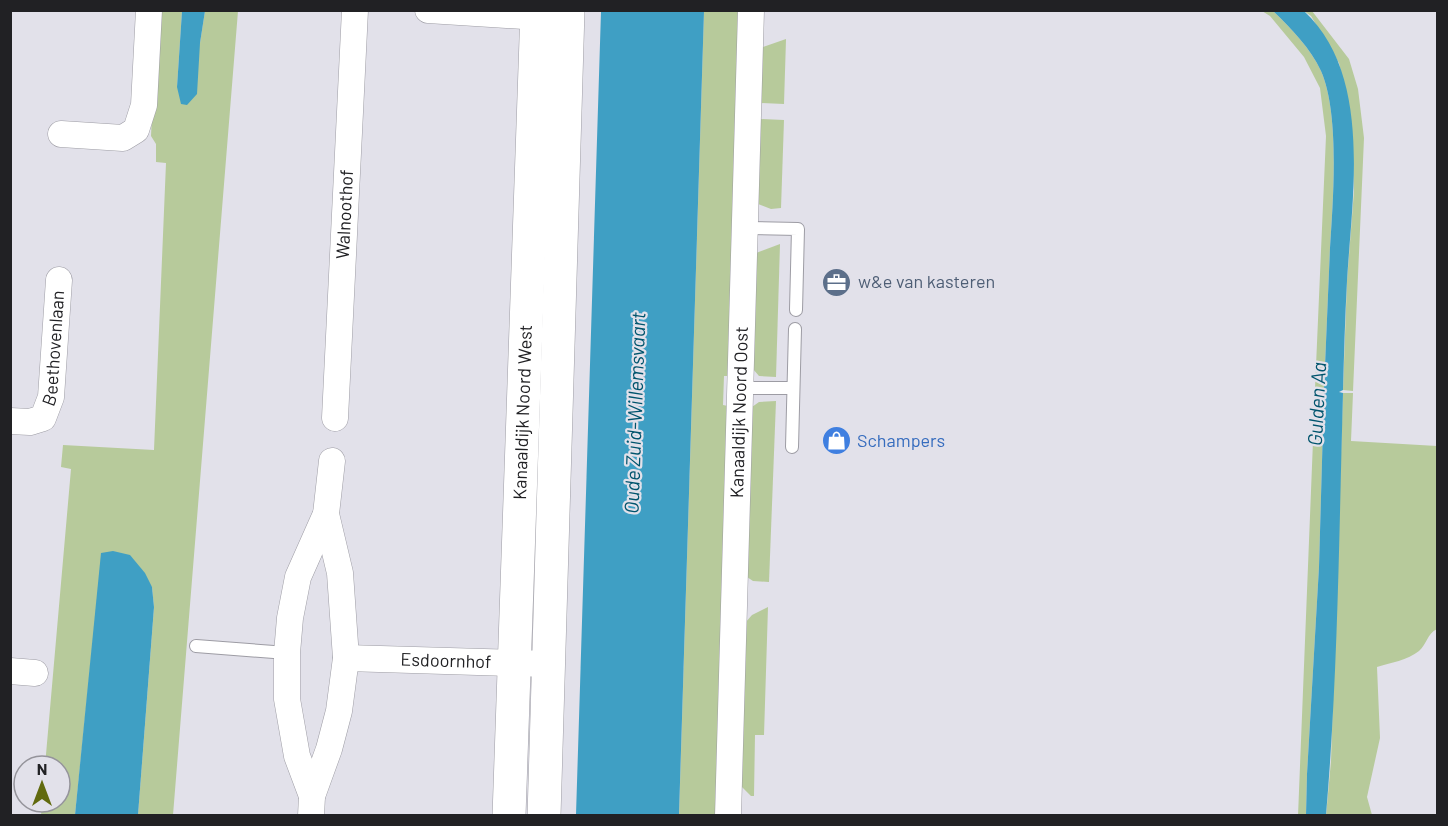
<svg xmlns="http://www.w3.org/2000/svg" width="1448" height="826" viewBox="0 0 1448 826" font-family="Barlow,sans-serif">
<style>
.green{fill:#b7ca9b}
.water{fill:#3f9fc4}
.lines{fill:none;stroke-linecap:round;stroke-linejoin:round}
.service-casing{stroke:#9d9ca4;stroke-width:14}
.minor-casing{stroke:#9d9ca4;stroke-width:27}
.secondary-casing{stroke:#9d9ca4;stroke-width:34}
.service{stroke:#fff;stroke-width:12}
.minor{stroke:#fff;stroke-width:26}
.secondary{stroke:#fff;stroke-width:33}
.labels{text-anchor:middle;stroke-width:4.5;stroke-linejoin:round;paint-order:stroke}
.street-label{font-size:18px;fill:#212124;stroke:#e2e1ea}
.service-label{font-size:18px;fill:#4e5e75;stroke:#e2e1ea;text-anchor:start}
.shop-label{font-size:18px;fill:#366cbe;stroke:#e2e1ea;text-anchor:start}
.water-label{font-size:20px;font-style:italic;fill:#00546d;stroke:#e2e1ea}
</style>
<rect width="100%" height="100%" fill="#e2e1ea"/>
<g class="green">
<polygon points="157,11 182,11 177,87 200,43 205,11 238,11 173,815 138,815 154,607 152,587 102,553 75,815 41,816 42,802 60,802 60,766 45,766 71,469 61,467 63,445 154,450 166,163 156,162 156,144 151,136"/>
<polygon points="704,11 740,11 729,376 724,376 723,405 728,406 715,815 679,816"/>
<path d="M1262 11H1273C1291 28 1311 49 1321 71 1340 114 1333 201 1330 248 1328 295 1326 342 1324 390L1315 389 1326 136 1320 88 1304 57 1270 16Z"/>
<polygon points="1304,11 1312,11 1349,59 1358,89 1364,138 1353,391 1343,390 1347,281 1354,191 1352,129 1348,101 1339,63 1311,16"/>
<polygon points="786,39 784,104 761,103 763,47"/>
<polygon points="761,119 784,120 781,208 771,209 758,204"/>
<polygon points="780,244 776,377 759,376 753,369 756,253"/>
<polygon points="1315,391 1324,391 1319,567 1307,774 1306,815 1298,816"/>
<path d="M1343 393H1353L1351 441 1437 446V629C1427 634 1427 644 1419 651 1408 660 1390 663 1377 667L1380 738 1367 797 1372 815 1326 816 1331 761Z"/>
<polygon points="776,401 769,582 753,581 747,577 752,407 759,402"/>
<polygon points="768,607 764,735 755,735 754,796 751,796 740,785 745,623 752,615"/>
</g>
<g class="water">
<polygon points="182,11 205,11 200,43 197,94 187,105 181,104 177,87"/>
<polygon points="601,11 704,11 679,815 576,815"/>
<path d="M1273 11H1304C1373 75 1352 196 1347 281 1345 317 1344 354 1343 390L1339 392 1343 393C1339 533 1338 675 1326 815H1306L1307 774 1319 567 1324 391H1328L1324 390C1326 342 1328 295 1330 248 1333 201 1340 114 1321 71 1311 49 1291 28 1273 11Z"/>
<polygon points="113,551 130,555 145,573 152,587 154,607 138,815 75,815 101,553"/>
</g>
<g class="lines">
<defs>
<g id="service">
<polyline points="746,228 798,229 796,310"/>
<polyline points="741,388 793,388"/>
<polyline points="792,447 795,329"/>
<polyline points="196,646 287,653"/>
</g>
<g id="minor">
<polyline points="428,10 555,18"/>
<polyline points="61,134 123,138 136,130 144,105 149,10"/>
<path id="s1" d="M335 418 355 10"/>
<path id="s2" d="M10 421 30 422 43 418 51 397 59 280"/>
<path id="s3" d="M346 658 548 664"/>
<polyline points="10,671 35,673"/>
<polyline points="312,796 297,756 287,699 287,653 290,618 298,577 326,514 332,461"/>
<polyline points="311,816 312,796 329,749 339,711 346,658 340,573 326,514"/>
<path id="s4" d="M728 816 751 10"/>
</g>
<g id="secondary">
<path id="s5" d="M509 816 537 10"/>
<polyline points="544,816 568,10"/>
</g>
</defs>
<use href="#service" class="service-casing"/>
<use href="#minor" class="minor-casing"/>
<use href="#secondary" class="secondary-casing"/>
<use href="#service" class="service"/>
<use href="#minor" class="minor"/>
<use href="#secondary" class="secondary"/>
</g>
<defs>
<symbol id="office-disc" viewBox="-11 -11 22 22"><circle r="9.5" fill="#5c6f8a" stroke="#e2e1ea"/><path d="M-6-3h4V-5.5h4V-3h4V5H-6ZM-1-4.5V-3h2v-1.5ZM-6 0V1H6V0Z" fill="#fff"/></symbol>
<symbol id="shop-disc" viewBox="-11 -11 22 22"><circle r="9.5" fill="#3f7fe0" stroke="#e2e1ea"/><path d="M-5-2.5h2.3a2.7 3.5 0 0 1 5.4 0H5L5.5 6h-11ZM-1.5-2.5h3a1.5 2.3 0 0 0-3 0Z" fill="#fff"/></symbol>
</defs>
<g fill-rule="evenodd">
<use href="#office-disc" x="820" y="266" width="33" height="33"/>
<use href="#shop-disc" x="820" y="424" width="33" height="33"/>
</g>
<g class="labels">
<g class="street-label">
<text dy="6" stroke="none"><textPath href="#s1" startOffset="204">Walnoothof</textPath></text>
<text dy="6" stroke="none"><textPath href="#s2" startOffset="105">Beethovenlaan</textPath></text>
<text dy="6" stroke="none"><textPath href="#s5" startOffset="404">Kanaaldijk Noord West</textPath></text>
<text dy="6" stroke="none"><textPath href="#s4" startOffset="404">Kanaaldijk Noord Oost</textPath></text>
<text dy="6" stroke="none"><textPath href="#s3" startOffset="100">Esdoornhof</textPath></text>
</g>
<g class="service-label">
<text x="858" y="288">w&amp;e van kasteren</text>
</g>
<g class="shop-label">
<text x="857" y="447">Schampers</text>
</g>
<g class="water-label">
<text transform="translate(1317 404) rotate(-87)" y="7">Gulden Aa</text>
<text transform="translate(635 413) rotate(-88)" y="7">Oude Zuid-Willemsvaart</text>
</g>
</g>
<rect width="1448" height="826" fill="none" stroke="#212124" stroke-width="24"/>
<g transform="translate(42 784)"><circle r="28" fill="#e2e1ea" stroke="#95949b" stroke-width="1.5"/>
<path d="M0-4.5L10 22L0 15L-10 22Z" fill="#616a0e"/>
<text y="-9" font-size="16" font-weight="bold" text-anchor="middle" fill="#212124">N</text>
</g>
</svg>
